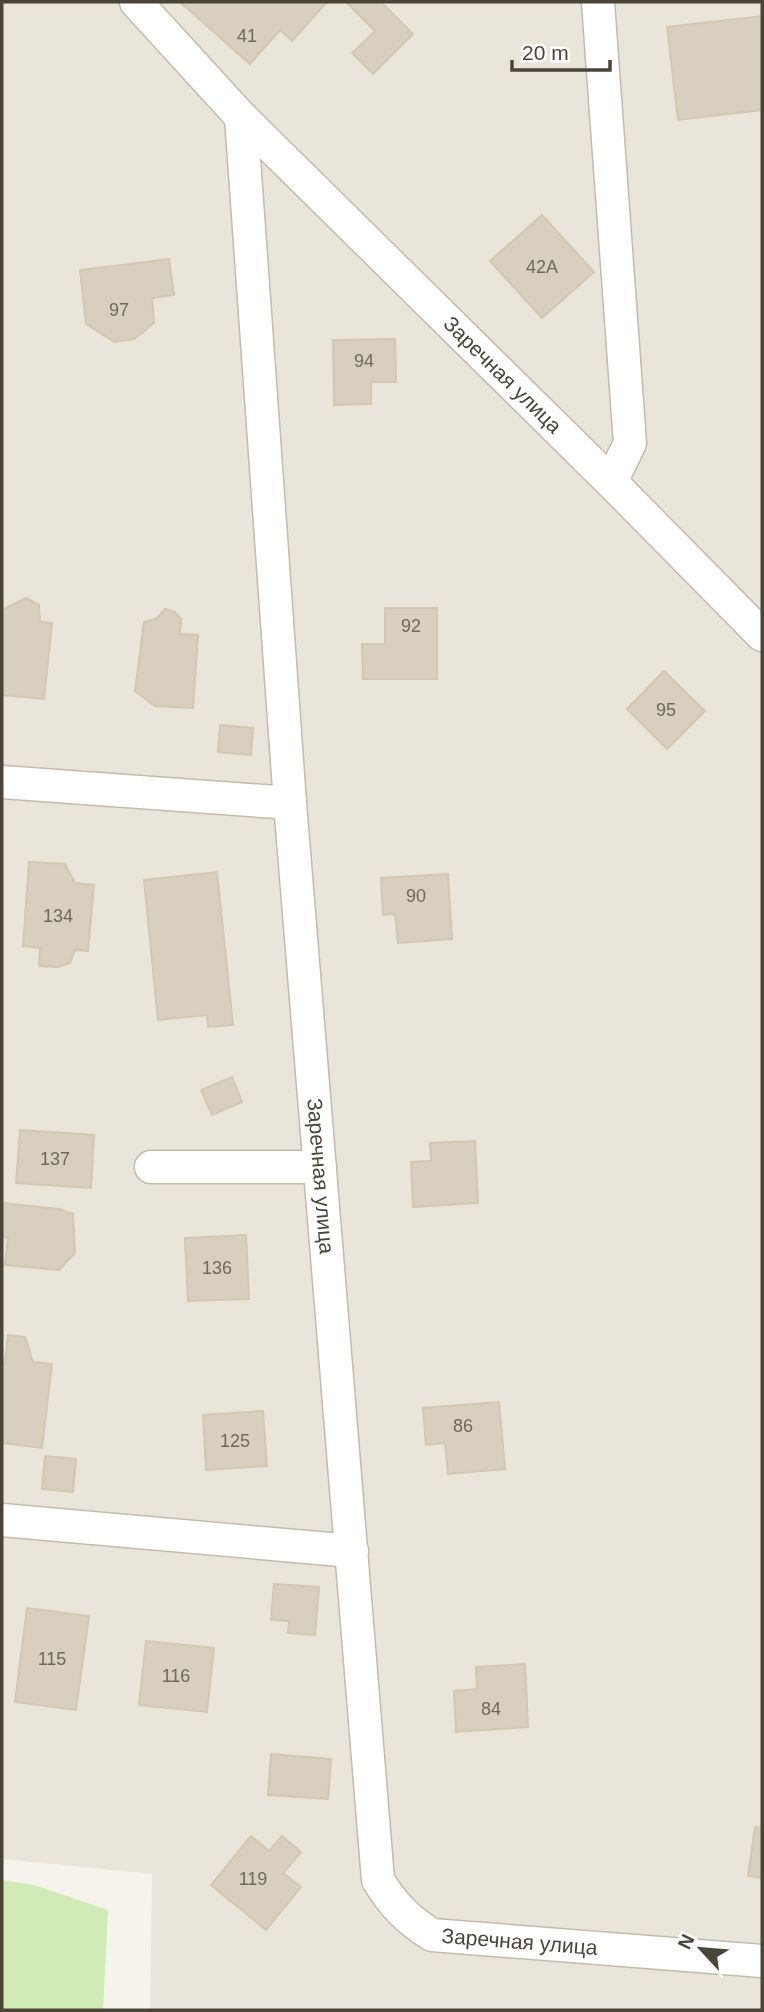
<svg xmlns="http://www.w3.org/2000/svg" width="764" height="2012" viewBox="0 0 764 2012" font-family="Helvetica,sans-serif">
<style>
.residential{fill:#eae5da}
.green{fill:#d2eab5}
.building{fill:#d8cfc1;stroke:#d3c7b4;stroke-width:2}
.lines{fill:none;stroke-linecap:round;stroke-linejoin:round}
.minor-casing{stroke:#c2bbae;stroke-width:35}
.minor{stroke:#fff;stroke-width:32}
.labels{text-anchor:middle;stroke-width:5;stroke-linejoin:round;paint-order:stroke}
.number-label{font-size:18px;fill:#6e675b}
.street-label{font-size:21px;fill:#4b4439;stroke:#fff}
</style>
<rect width="100%" height="100%" fill="#f6f3ec"/>
<polygon class="residential" points="2,2 762,2 762,2010 150,2010 152,1874 2,1859"/>
<polygon class="green" points="2,1880 34,1885 108,1910 103,2010 2,2010"/>
<g class="building">
<polygon points="180,2 327,2 292,41 280,30 250,64"/>
<polygon points="346,2 381,2 413,34 373,74 352,53 375,31"/>
<polygon points="762,16 762,110 678,120 667,27"/>
<polygon points="542,215 594,272 542,318 490,261"/>
<polygon points="169,259 174,295 152,298 154,323 134,339 114,342 86,324 80,270"/>
<polygon points="395,339 396,382 371,382 371,404 334,405 333,340"/>
<polygon points="26,598 39,605 40,622 52,623 44,699 3,695 2,610"/>
<polygon points="385,608 437,608 437,679 363,679 362,644 385,644"/>
<polygon points="165,609 175,612 181,619 180,634 198,635 193,708 155,706 135,691 144,622 156,619"/>
<polygon points="664,671 705,711 667,749 627,709"/>
<polygon points="220,725 253,728 251,755 218,752"/>
<polygon points="29,862 65,864 75,883 94,885 88,951 75,950 70,963 58,967 39,966 40,948 23,946"/>
<polygon points="217,872 233,1025 208,1027 207,1015 158,1020 144,880"/>
<polygon points="448,874 452,939 398,943 395,914 383,915 381,878"/>
<polygon points="232,1077 242,1102 212,1115 201,1090"/>
<polygon points="20,1130 94,1135 91,1188 16,1183"/>
<polygon points="475,1141 478,1203 413,1207 411,1162 431,1161 430,1143"/>
<polygon points="2,1203 59,1209 73,1214 75,1253 59,1270 5,1265 8,1238 2,1237"/>
<polygon points="246,1235 249,1299 188,1301 185,1238"/>
<polygon points="8,1335 25,1337 33,1362 52,1364 42,1448 2,1443 2,1363 5,1363"/>
<polygon points="499,1402 505,1469 448,1474 445,1443 426,1445 423,1408"/>
<polygon points="263,1411 267,1466 206,1470 203,1415"/>
<polygon points="45,1456 76,1459 73,1492 42,1489"/>
<polygon points="274,1584 319,1587 315,1635 288,1633 289,1621 271,1620"/>
<polygon points="27,1608 89,1616 76,1710 15,1702"/>
<polygon points="146,1641 214,1648 207,1712 139,1705"/>
<polygon points="525,1664 528,1727 456,1732 454,1691 477,1689 476,1667"/>
<polygon points="271,1754 331,1759 328,1799 268,1795"/>
<polygon points="755,1827 762,1828 762,1878 748,1876"/>
<polygon points="251,1836 269,1851 282,1836 301,1852 283,1873 301,1887 266,1930 211,1885"/>
</g>
<g class="lines">
<defs>
<g id="minor">
<path id="s1" d="M136 2 241 117 611 482 762 635"/>
<polyline points="598,2 630,443 611,482"/>
<path id="s2" d="M241 117 290 803 378 1880C393 1905 408 1920 432 1935L762 1961"/>
<polyline points="2,782 290,803"/>
<polyline points="151,1167 320,1167"/>
<polyline points="2,1520 352,1551"/>
</g>
</defs>
<use href="#minor" class="minor-casing"/>
<use href="#minor" class="minor"/>
</g>
<g class="labels">
<g class="number-label">
<text x="247" y="42">41</text>
<text x="542" y="273">42А</text>
<text x="119" y="316">97</text>
<text x="364" y="367">94</text>
<text x="411" y="632">92</text>
<text x="666" y="716">95</text>
<text x="416" y="902">90</text>
<text x="58" y="922">134</text>
<text x="55" y="1165">137</text>
<text x="217" y="1274">136</text>
<text x="463" y="1432">86</text>
<text x="235" y="1447">125</text>
<text x="52" y="1665">115</text>
<text x="176" y="1682">116</text>
<text x="491" y="1715">84</text>
<text x="253" y="1885">119</text>
</g>
<g class="street-label">
<text dy="7" stroke="none"><textPath href="#s1" startOffset="523">Заречная улица</textPath></text>
<text dy="7" stroke="none"><textPath href="#s2" startOffset="1062">Заречная улица</textPath></text>
<text dy="7" stroke="none"><textPath href="#s2" startOffset="1934">Заречная улица</textPath></text>
</g>
</g>
<rect width="764" height="2012" fill="none" stroke="#4b4439" stroke-width="7"/>
<g transform="translate(701 1949) rotate(296)" stroke="#ffffff" stroke-width="5" paint-order="stroke">
<path d="M0-5L12 26L0 18L-12 26Z" fill="#4b4439"/>
<text y="-10" font-size="19" font-weight="bold" text-anchor="middle" fill="#4b4439">N</text>
</g>
<path d="M512 60v10h98v-10" fill="none" stroke="#4b4439" stroke-width="3.5"/>
<text x="522" y="60" font-size="21" fill="#4b4439" stroke="#ffffff" stroke-width="5" paint-order="stroke">20 m</text>
</svg>
